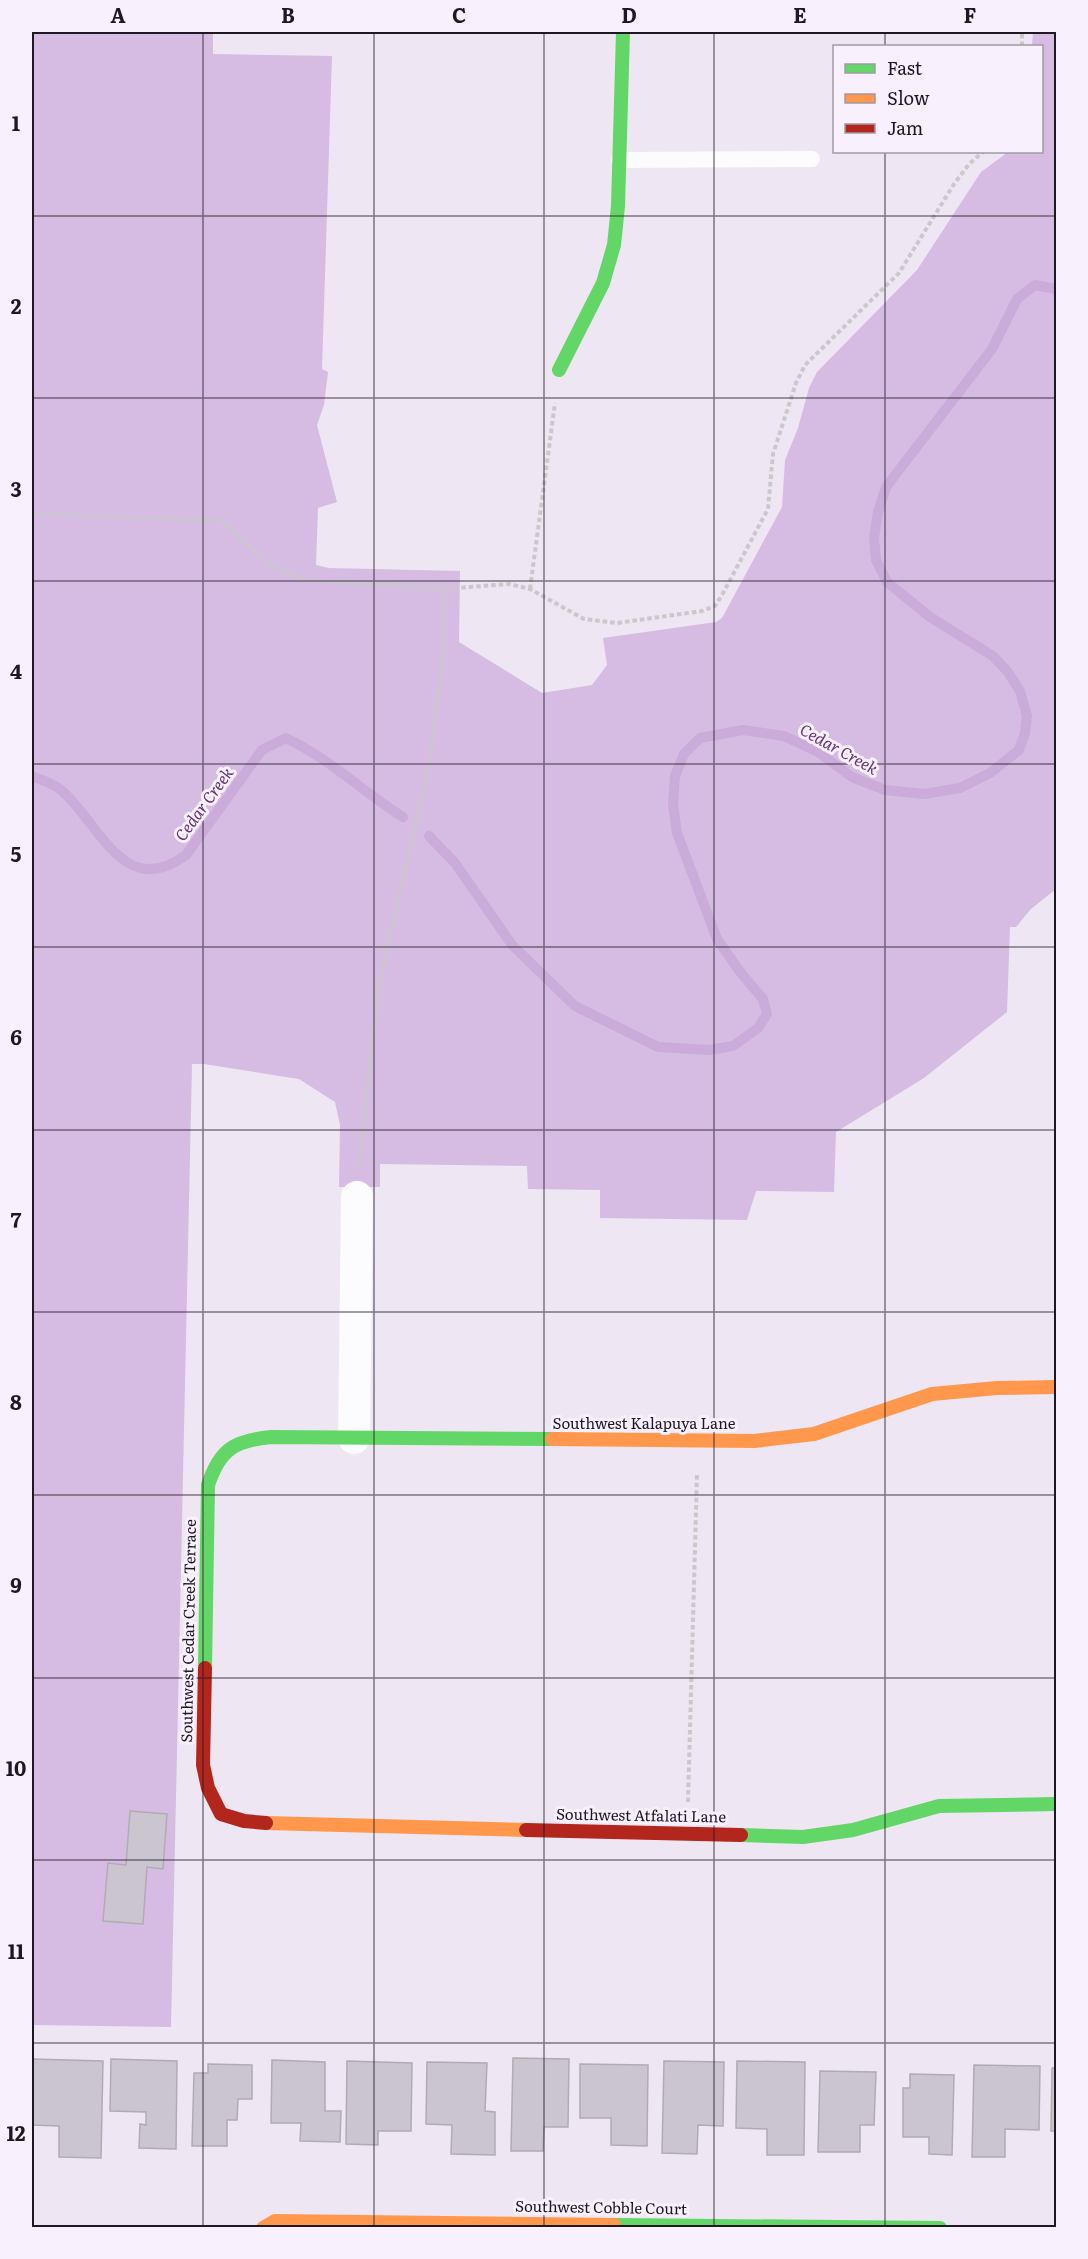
<svg xmlns="http://www.w3.org/2000/svg" width="1088" height="2259" viewBox="0 0 1088 2259" font-family="Literata,serif">
<style>
.forest{fill:#d6bce3}
.lines{fill:none;stroke-linecap:round;stroke-linejoin:round}
.stream{stroke:#caabda;stroke-width:10}
.building{fill:#cbc5cf;stroke:#b1abb4;stroke-width:1.5}
.path{stroke:#cbc8cc;stroke-width:4;stroke-dasharray:4.5 3;stroke-linecap:butt}
.lane{stroke:#fcfbfd;stroke-width:16}
.street{stroke:#fcfbfd;stroke-width:32}
.fast{stroke:#63d668;stroke-width:14}
.slow{stroke:#ff974d;stroke-width:14}
.jam{stroke:#b3261e;stroke-width:14}
.grid{fill:none;stroke:#1e1820;stroke-width:1.5;stroke-opacity:0.55}
.labels{text-anchor:middle;stroke-width:6;stroke-linejoin:round;paint-order:stroke}
.street-label{font-size:15px;fill:#1e1820;stroke:#f9f0fe}
.water-label{font-size:16px;font-style:italic;fill:#64317b;stroke:#f9f0fe}
.neatline{fill:none;stroke:#1e1820;stroke-width:2}
.grid-label{font-size:20px;text-anchor:middle;font-weight:bold;fill:#1e1820}
</style>
<rect width="100%" height="100%" fill="#eee6f2"/>
<polygon class="forest" points="32,32 213,32 213,54 332,56 322,369 328,372 324,405 317,425 337,502 318,508 316,565 329,568 460,571 459,642 542,693 592,685 607,665 603,638 716,622 722,618 782,507 785,460 798,428 809,388 817,372 917,270 981,172 1004,155 1006,152 1042,152 1042,46 1032,46 1033,32 1056,32 1056,889 1031,909 1016,927 1010,927 1007,1012 924,1078 836,1132 834,1192 756,1191 747,1220 600,1218 600,1190 528,1189 527,1166 380,1164 380,1187 339,1187 340,1125 335,1102 299,1079 204,1064 192,1064 171,2027 32,2025"/>
<g class="lines">
<g class="stream">
<path d="M32 776C41 780 53 783 61 790 100 823 123 901 186 855L262 750 286 738C330 759 362 791 403 817"/>
<polyline points="429,836 455,863 512,945 575,1006 658,1047 709,1050 733,1046 758,1028 767,1014 763,999 741,973 717,939 677,833 673,804 675,776 684,754 700,738 743,730 784,736 818,752 852,777 885,790 924,794 960,788 990,773 1019,750 1025,733 1027,716 1020,691 1008,672 993,656 930,617 887,582 876,560 874,538 878,512 886,487 992,349 1017,299 1035,285 1056,289"/>
</g>
</g>
<g class="building">
<polygon points="130,1811 167,1814 163,1869 147,1867 143,1924 103,1921 108,1863 126,1865"/>
<polygon points="513,2058 569,2059 568,2127 544,2127 543,2151 511,2151"/>
<polygon points="32,2059 103,2061 101,2158 59,2157 59,2126 32,2125"/>
<polygon points="111,2059 177,2061 176,2149 139,2148 140,2124 146,2125 146,2112 110,2111"/>
<polygon points="272,2060 325,2062 325,2111 341,2111 340,2142 300,2141 301,2123 271,2123"/>
<polygon points="347,2061 412,2063 411,2131 378,2131 378,2145 346,2144"/>
<polygon points="664,2061 724,2062 723,2126 698,2125 697,2154 662,2153"/>
<polygon points="737,2061 805,2062 804,2155 767,2155 767,2129 736,2128"/>
<polygon points="427,2062 487,2063 485,2111 495,2112 495,2155 451,2154 452,2125 426,2124"/>
<polygon points="208,2064 252,2065 252,2099 238,2099 237,2120 227,2120 227,2146 192,2146 194,2073 208,2073"/>
<polygon points="580,2064 648,2065 647,2146 611,2145 611,2118 580,2118"/>
<polygon points="974,2065 1040,2066 1039,2130 1005,2129 1005,2157 972,2157"/>
<polygon points="1052,2068 1056,2068 1056,2131 1051,2131"/>
<polygon points="820,2071 876,2072 874,2125 860,2125 860,2152 818,2152"/>
<polygon points="910,2074 954,2075 952,2155 929,2154 929,2137 903,2137 903,2088 910,2088"/>
</g>
<g class="lines">
<g class="path">
<polyline points="1022,46 1022,32"/>
<polyline points="32,514 220,520 271,565 304,580 444,589 509,584 530,589 584,619 617,623 702,611 715,606 722,595 768,509 773,454 796,383 805,365 899,273 954,184 969,164 983,152"/>
<polyline points="530,589 555,403"/>
<polyline points="359,1165 380,981 430,761 443,661 444,589"/>
<polyline points="688,1802 697,1474"/>
</g>
<polyline class="lane" points="619,160 812,159"/>
<polyline class="street" points="354,1438 357,1197"/>
<g class="fast">
<polyline points="559,370 603,283 614,245 618,206 623,32"/>
<path d="M205 1668 208 1485C220 1449 234 1441 271 1437L552 1439"/>
<polyline points="741,1835 803,1837 853,1830 939,1806 1056,1804"/>
<polyline points="614,2225 940,2228"/>
</g>
<g class="slow">
<polyline points="552,1439 754,1441 814,1434 932,1394 997,1388 1056,1387"/>
<polyline points="266,1823 526,1830"/>
<polyline points="263,2228 275,2221 614,2225"/>
</g>
<g class="jam">
<polyline points="205,1668 203,1765 208,1788 221,1814 244,1821 266,1823"/>
<polyline points="526,1830 741,1835"/>
</g>
</g>
<path class="grid" d="M203 32V2228M374 32V2228M544 32V2228M714 32V2228M885 32V46M885 152V2228M32 216H1056M32 398H1056M32 581H1056M32 764H1056M32 947H1056M32 1130H1056M32 1312H1056M32 1495H1056M32 1678H1056M32 1860H1056M32 2043H1056"/>
<g class="labels">
<g class="street-label">
<text x="644" y="1429">Southwest Kalapuya Lane</text>
<text transform="translate(189 1631) rotate(-89)" y="5">Southwest Cedar Creek Terrace</text>
<text transform="translate(641 1816) rotate(1)" y="5">Southwest Atfalati Lane</text>
<text transform="translate(601 2208) rotate(1)" y="5">Southwest Cobble Court</text>
</g>
<g class="water-label">
<text transform="translate(839 749) rotate(29)" y="6">Cedar Creek</text>
<text transform="translate(204 804) rotate(-54)" y="6">Cedar Creek</text>
</g>
</g>
<rect width="1088" height="2259" fill="none" stroke="#f9f0fe" stroke-width="66"/>
<rect x="833" y="45" width="210" height="108" fill="#f9f0fe" stroke="#a19aa5" stroke-width="1.5"/>
<rect x="845" y="64" width="30" height="9" fill="#63d668" stroke="#a19aa5" stroke-width="1.5"/>
<text x="887" y="75" font-size="18" fill="#1e1820">Fast</text>
<rect x="845" y="94" width="30" height="9" fill="#ff974d" stroke="#a19aa5" stroke-width="1.5"/>
<text x="887" y="105" font-size="18" fill="#1e1820">Slow</text>
<rect x="845" y="124" width="30" height="9" fill="#b3261e" stroke="#a19aa5" stroke-width="1.5"/>
<text x="887" y="135" font-size="18" fill="#1e1820">Jam</text>
<rect x="33" y="33" width="1022" height="2193" class="neatline"/>
<g class="grid-label">
<text x="118" y="23">A</text>
<text x="288" y="23">B</text>
<text x="459" y="23">C</text>
<text x="629" y="23">D</text>
<text x="800" y="23">E</text>
<text x="970" y="23">F</text>
<text x="16" y="131">1</text>
<text x="16" y="314">2</text>
<text x="16" y="497">3</text>
<text x="16" y="679">4</text>
<text x="16" y="862">5</text>
<text x="16" y="1045">6</text>
<text x="16" y="1228">7</text>
<text x="16" y="1410">8</text>
<text x="16" y="1593">9</text>
<text x="16" y="1776">10</text>
<text x="16" y="1959">11</text>
<text x="16" y="2141">12</text>
</g>
</svg>
